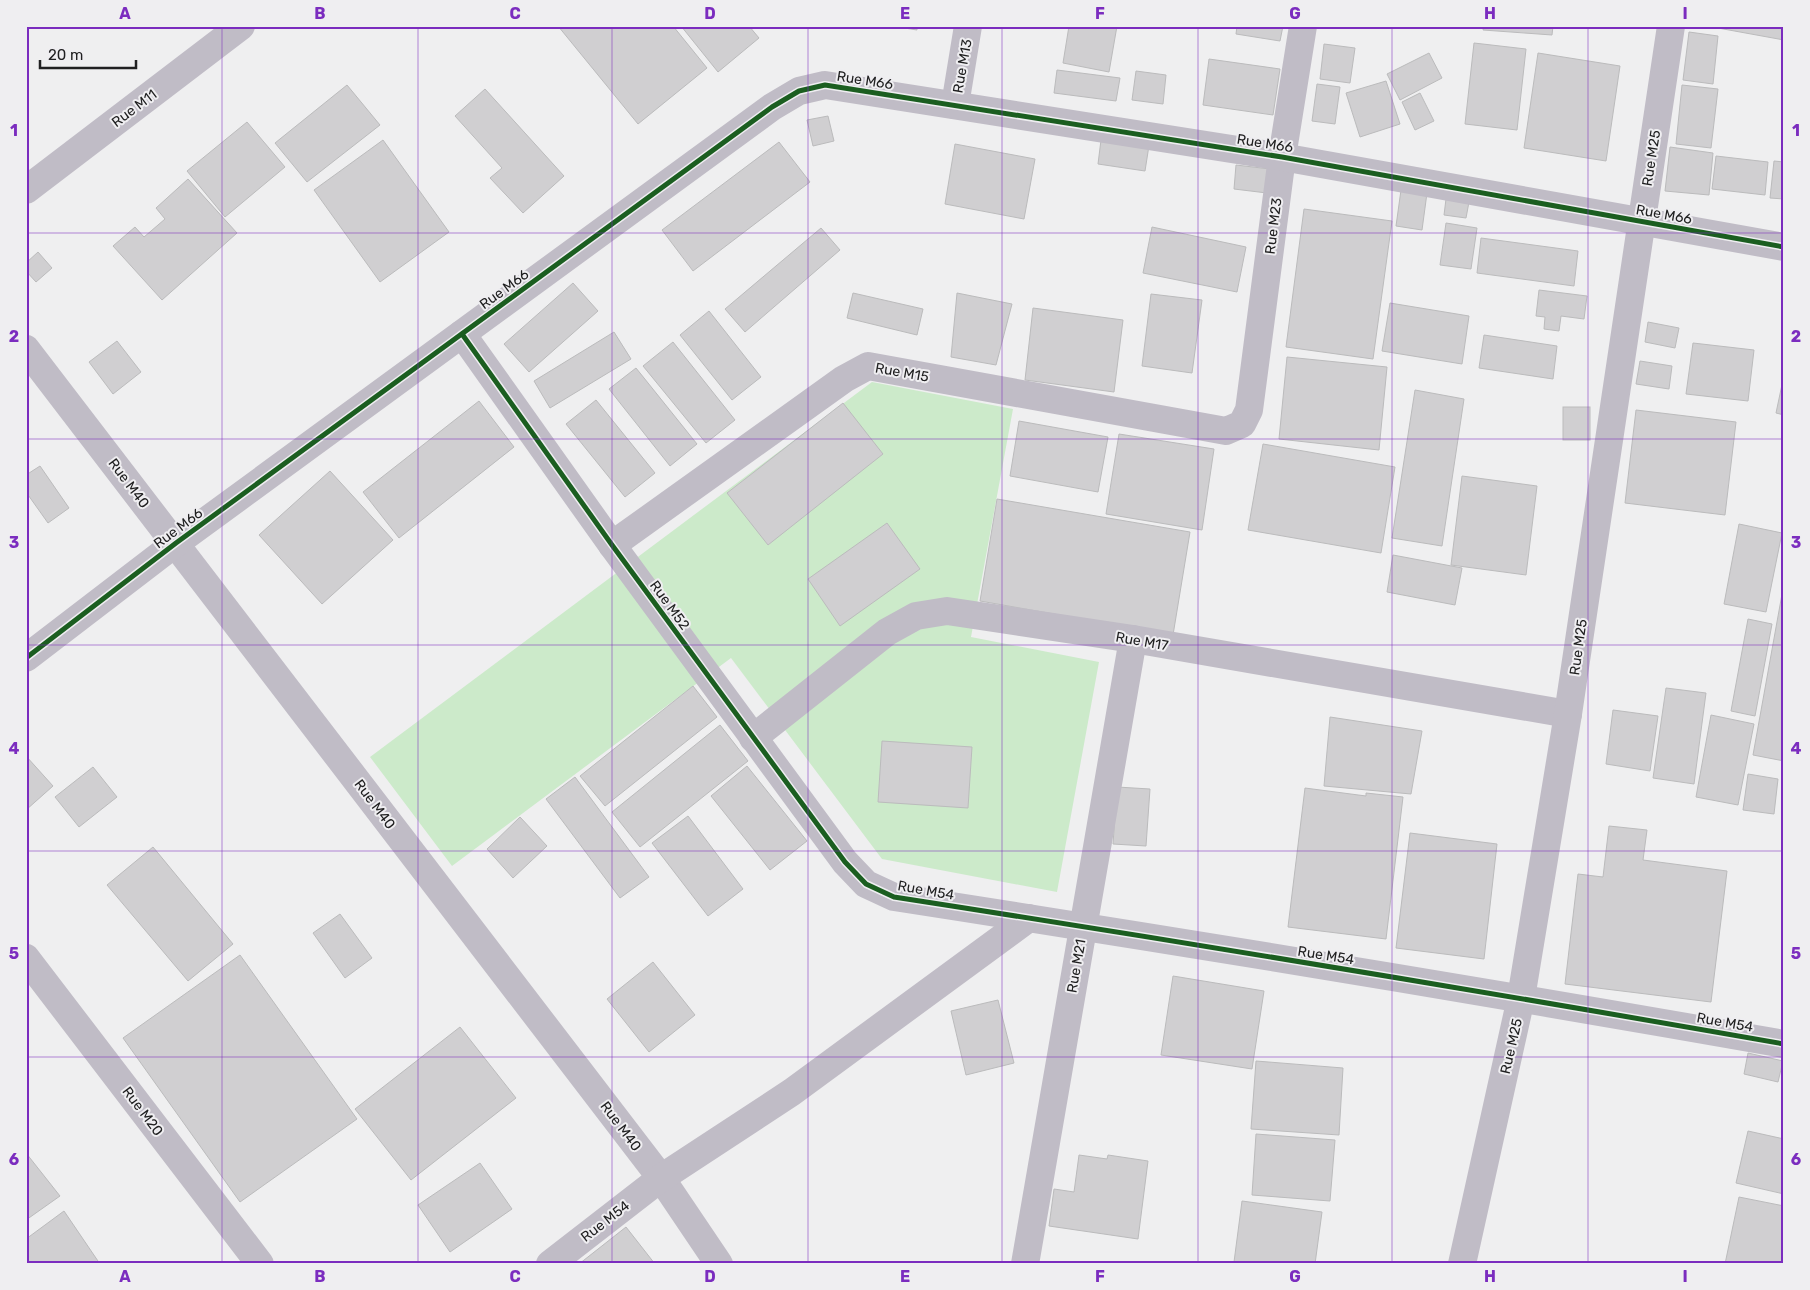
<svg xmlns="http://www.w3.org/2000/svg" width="1810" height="1290" viewBox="0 0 1810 1290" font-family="Rubik,sans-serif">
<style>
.green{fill:#cceaca}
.building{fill:#d0cfd1;stroke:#bbbbbc}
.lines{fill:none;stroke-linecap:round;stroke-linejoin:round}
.street{stroke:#c0bcc6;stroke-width:28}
.cycleway-casing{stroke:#efeef1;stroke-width:8}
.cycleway{stroke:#1b5e20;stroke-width:5}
.grid{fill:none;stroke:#7b2cbf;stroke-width:1;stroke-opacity:0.55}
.labels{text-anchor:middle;stroke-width:4;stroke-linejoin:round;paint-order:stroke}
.street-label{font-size:14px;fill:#202021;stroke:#efeef1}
.neatline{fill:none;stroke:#7b2cbf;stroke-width:2}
.grid-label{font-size:16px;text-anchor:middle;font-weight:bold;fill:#7b2cbf}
</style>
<rect width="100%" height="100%" fill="#efeff0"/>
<polygon class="green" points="872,382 1013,409 971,637 1099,662 1057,892 882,859 731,658 452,866 370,757"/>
<g class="building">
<polygon points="558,26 673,26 707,68 638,124"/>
<polygon points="681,26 749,26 759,38 718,72"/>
<polygon points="892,26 917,26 917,30"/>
<polygon points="1069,26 1117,26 1109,72 1063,63"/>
<polygon points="1237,26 1283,26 1280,41 1236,34"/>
<polygon points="1484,26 1553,26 1552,35 1483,30"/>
<polygon points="1707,26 1784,26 1784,40"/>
<polygon points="1689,32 1718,36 1713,84 1683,80"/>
<polygon points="1474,43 1526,49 1517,130 1465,124"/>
<polygon points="1324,44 1355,48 1350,83 1320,79"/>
<polygon points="1429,53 1442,78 1400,100 1387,74"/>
<polygon points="1538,53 1620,66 1606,161 1524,148"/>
<polygon points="1209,59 1280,69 1273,115 1203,105"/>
<polygon points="1057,70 1120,78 1116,101 1054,93"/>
<polygon points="1136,71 1166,75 1163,104 1132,100"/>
<polygon points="1386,81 1400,124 1360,137 1346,93"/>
<polygon points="1317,84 1340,87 1335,124 1312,121"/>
<polygon points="347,85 380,125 307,182 275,143"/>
<polygon points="1682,85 1718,89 1711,148 1676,144"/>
<polygon points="485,89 564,176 523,213 490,178 502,168 455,116"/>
<polygon points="1420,93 1434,121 1415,130 1402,102"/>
<polygon points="828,116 834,141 813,146 807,120"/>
<polygon points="247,122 285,167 225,217 187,171"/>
<polygon points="1102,132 1150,139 1145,171 1098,164"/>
<polygon points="383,140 449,232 380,282 314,190"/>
<polygon points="779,142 810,182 693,271 662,230"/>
<polygon points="955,144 1035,159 1024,219 945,204"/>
<polygon points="1670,147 1713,153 1709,195 1665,191"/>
<polygon points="1716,156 1768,162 1765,195 1712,189"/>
<polygon points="1774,161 1784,162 1784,199 1770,198"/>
<polygon points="1236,165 1270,169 1267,193 1234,189"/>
<polygon points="188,179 237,233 162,300 113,246 135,227 144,237 165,219 156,208"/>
<polygon points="1401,190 1427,193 1422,230 1396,226"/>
<polygon points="1446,199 1469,202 1466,218 1444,215"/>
<polygon points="1304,209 1392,221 1373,359 1286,347"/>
<polygon points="1446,223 1477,228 1471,269 1440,265"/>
<polygon points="1152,227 1246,247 1237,292 1143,273"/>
<polygon points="821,228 840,250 745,332 725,309"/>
<polygon points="1481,238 1578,251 1574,286 1477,273"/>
<polygon points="38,252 52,268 36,282 26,271 26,263"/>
<polygon points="573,283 598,311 529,372 504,344"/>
<polygon points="1539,290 1587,296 1584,319 1561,316 1559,331 1544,329 1545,317 1536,316"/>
<polygon points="853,293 923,309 917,335 847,318"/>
<polygon points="957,293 1012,304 996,365 951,357"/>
<polygon points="1151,294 1202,300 1192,373 1142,366"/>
<polygon points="1390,303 1469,316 1462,364 1382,351"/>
<polygon points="1033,308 1123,320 1114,392 1025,380"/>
<polygon points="709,311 761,377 732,400 680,335"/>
<polygon points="1648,322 1679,328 1675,348 1645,342"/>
<polygon points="614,332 631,359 550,408 534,381"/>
<polygon points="1484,335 1557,346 1553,379 1479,368"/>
<polygon points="117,341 141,372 113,394 89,362"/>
<polygon points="673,342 735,420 706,443 643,366"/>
<polygon points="1693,343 1754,350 1748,401 1686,394"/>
<polygon points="1287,357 1387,367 1379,450 1279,439"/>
<polygon points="1640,361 1672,366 1669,389 1636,384"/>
<polygon points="636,368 697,444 670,466 609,389"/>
<polygon points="1784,375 1784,415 1776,413"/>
<polygon points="1415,390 1464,399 1442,546 1392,538"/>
<polygon points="596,400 655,473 625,497 566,424"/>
<polygon points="479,401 514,447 399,538 363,492"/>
<polygon points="843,403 883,454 768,545 727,493"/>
<rect x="1563" y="407" width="27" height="33"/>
<polygon points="1636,410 1736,422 1725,515 1625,503"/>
<polygon points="1019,421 1108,437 1098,492 1010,476"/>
<polygon points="1119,434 1214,449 1202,530 1106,514"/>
<polygon points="1263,444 1395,467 1381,553 1248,530"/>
<polygon points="40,466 69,508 48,523 26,492 26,475"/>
<polygon points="330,471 393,540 322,604 259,535"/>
<polygon points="1462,476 1537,486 1526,575 1451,565"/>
<polygon points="997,499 1190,532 1173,635 980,601"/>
<polygon points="887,523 920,569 840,626 808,579"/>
<polygon points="1739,524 1782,533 1766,612 1724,604"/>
<polygon points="1393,555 1462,568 1455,605 1387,592"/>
<polygon points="1784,583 1784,761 1753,755"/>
<polygon points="1748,619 1772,624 1755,716 1731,711"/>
<polygon points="693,686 717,717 605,806 580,776"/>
<polygon points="1666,688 1706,693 1694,784 1653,778"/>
<polygon points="1613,710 1658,716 1650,771 1606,764"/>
<polygon points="1711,715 1754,724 1738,805 1696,797"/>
<polygon points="1330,717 1422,731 1411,794 1324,786"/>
<polygon points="720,725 748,761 640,847 612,812"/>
<polygon points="882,741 972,747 968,808 878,802"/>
<polygon points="26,756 53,786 26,810"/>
<polygon points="747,766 807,841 770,870 711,796"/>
<polygon points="93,767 117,797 79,827 55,797"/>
<polygon points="1748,774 1778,779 1774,814 1743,810"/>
<polygon points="575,777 649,877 620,898 546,799"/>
<polygon points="1117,787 1150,789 1146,846 1113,844"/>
<polygon points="1305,788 1366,796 1366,793 1403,797 1386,939 1288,927"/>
<polygon points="688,816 743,889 708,916 652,843"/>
<polygon points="520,817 547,846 513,878 487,849"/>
<polygon points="1609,826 1647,830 1643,860 1727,871 1711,1002 1565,984 1578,874 1603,877"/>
<polygon points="1410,833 1497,844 1484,959 1396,948"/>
<polygon points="153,847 233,944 188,981 107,885"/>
<polygon points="340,914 372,958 345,978 313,933"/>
<polygon points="240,955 357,1119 240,1202 123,1038"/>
<polygon points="653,962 695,1015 649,1052 607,999"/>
<polygon points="1173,976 1264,991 1252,1069 1161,1055"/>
<polygon points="998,1000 1014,1063 966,1075 951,1011"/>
<polygon points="460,1027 516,1098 411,1180 355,1109"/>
<polygon points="1748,1053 1783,1061 1778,1082 1744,1074"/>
<polygon points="1256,1061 1343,1068 1339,1135 1251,1129"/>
<polygon points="1748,1131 1784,1139 1784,1194 1736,1183"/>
<polygon points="1256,1134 1335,1140 1330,1201 1252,1195"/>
<polygon points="26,1153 60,1196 26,1220"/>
<polygon points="1079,1155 1107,1159 1108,1155 1148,1161 1138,1239 1049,1226 1054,1189 1074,1192"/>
<polygon points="480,1163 512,1209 450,1252 418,1205"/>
<polygon points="1739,1197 1784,1206 1784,1264 1725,1264"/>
<polygon points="1242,1201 1322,1212 1315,1264 1234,1262"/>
<polygon points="64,1211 100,1264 30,1264 26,1259 26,1239"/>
<polygon points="626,1227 655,1264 579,1264"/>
</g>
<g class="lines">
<g class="street">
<polyline points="955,105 968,26"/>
<polyline points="26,190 241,26"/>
<path d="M462 334 612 545 845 862 866 884 894 897C1191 943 1488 992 1784 1044"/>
<polyline points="26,349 661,1178 719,1264"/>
<polyline points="612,545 844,379 868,366 1226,431 1242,424 1249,410 1282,157 1303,26"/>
<polyline points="26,658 176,543 772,107 799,91 825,85 1282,157 1784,247"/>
<polyline points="753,738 887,632 916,616 947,611 1133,639 1568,714"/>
<polyline points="26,958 260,1264"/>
<polyline points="550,1264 661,1178 792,1092 1029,918"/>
<polyline points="1025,1264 1133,639"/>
<polyline points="1462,1264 1521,998 1568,714 1671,26"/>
</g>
<defs>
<g id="cycleway">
<path d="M462 334 612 545 845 862 866 884 894 897C1191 943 1488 992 1784 1044"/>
<polyline points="26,658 176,543 772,107 799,91 825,85 1282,157 1784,247"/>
</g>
</defs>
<use href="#cycleway" class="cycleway-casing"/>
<use href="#cycleway" class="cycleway"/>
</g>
<path class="grid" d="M222 26V1264M418 26V1264M612 26V1264M808 26V1264M1002 26V1264M1198 26V1264M1392 26V1264M1588 26V1264M26 233H1784M26 439H1784M26 645H1784M26 851H1784M26 1057H1784"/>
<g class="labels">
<g class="street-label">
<text transform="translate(962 66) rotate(-80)" y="5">Rue M13</text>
<text transform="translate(865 80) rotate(9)" y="5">Rue M66</text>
<text transform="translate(134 108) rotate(-37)" y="5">Rue M11</text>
<text transform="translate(1265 143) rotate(9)" y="5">Rue M66</text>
<text transform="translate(1651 158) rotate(-81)" y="5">Rue M25</text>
<text transform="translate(1664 214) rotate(10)" y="5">Rue M66</text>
<text transform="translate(1273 226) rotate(-83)" y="5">Rue M23</text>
<text transform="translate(504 289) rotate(-36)" y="5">Rue M66</text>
<text transform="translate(902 372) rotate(10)" y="5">Rue M15</text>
<text transform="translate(129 483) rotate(53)" y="5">Rue M40</text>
<text transform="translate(178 528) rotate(-37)" y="5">Rue M66</text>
<text transform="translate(670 605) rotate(54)" y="5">Rue M52</text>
<text transform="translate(1142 641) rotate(10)" y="5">Rue M17</text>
<text transform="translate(1578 647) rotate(-82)" y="5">Rue M25</text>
<text transform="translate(375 804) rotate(53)" y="5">Rue M40</text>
<text transform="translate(926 890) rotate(10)" y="5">Rue M54</text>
<text transform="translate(1326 955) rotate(9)" y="5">Rue M54</text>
<text transform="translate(1076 966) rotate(-80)" y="5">Rue M21</text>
<text transform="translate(1725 1022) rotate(10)" y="5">Rue M54</text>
<text transform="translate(1511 1046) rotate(-77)" y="5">Rue M25</text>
<text transform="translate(143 1111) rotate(53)" y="5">Rue M20</text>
<text transform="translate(621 1126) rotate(53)" y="5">Rue M40</text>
<text transform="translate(605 1221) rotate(-38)" y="5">Rue M54</text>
</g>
</g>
<rect width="1810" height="1290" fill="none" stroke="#efeef1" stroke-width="55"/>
<path d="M40 60v8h96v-8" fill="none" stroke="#202021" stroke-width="2.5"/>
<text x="48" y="60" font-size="15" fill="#202021" stroke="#efeef1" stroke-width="4" paint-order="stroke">20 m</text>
<rect x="28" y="28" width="1754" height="1234" class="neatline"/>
<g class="grid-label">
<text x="125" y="19">A</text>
<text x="320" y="19">B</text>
<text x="515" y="19">C</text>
<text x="710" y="19">D</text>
<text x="905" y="19">E</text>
<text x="1100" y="19">F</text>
<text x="1295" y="19">G</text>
<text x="1490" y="19">H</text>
<text x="1685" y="19">I</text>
<text x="14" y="136">1</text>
<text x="1796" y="136">1</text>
<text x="14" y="342">2</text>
<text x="1796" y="342">2</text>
<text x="14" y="548">3</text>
<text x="1796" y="548">3</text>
<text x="14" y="754">4</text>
<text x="1796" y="754">4</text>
<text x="14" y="959">5</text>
<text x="1796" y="959">5</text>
<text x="14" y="1165">6</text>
<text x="1796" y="1165">6</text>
<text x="125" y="1282">A</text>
<text x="320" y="1282">B</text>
<text x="515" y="1282">C</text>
<text x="710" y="1282">D</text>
<text x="905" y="1282">E</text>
<text x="1100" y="1282">F</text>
<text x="1295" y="1282">G</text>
<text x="1490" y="1282">H</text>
<text x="1685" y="1282">I</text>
</g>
</svg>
